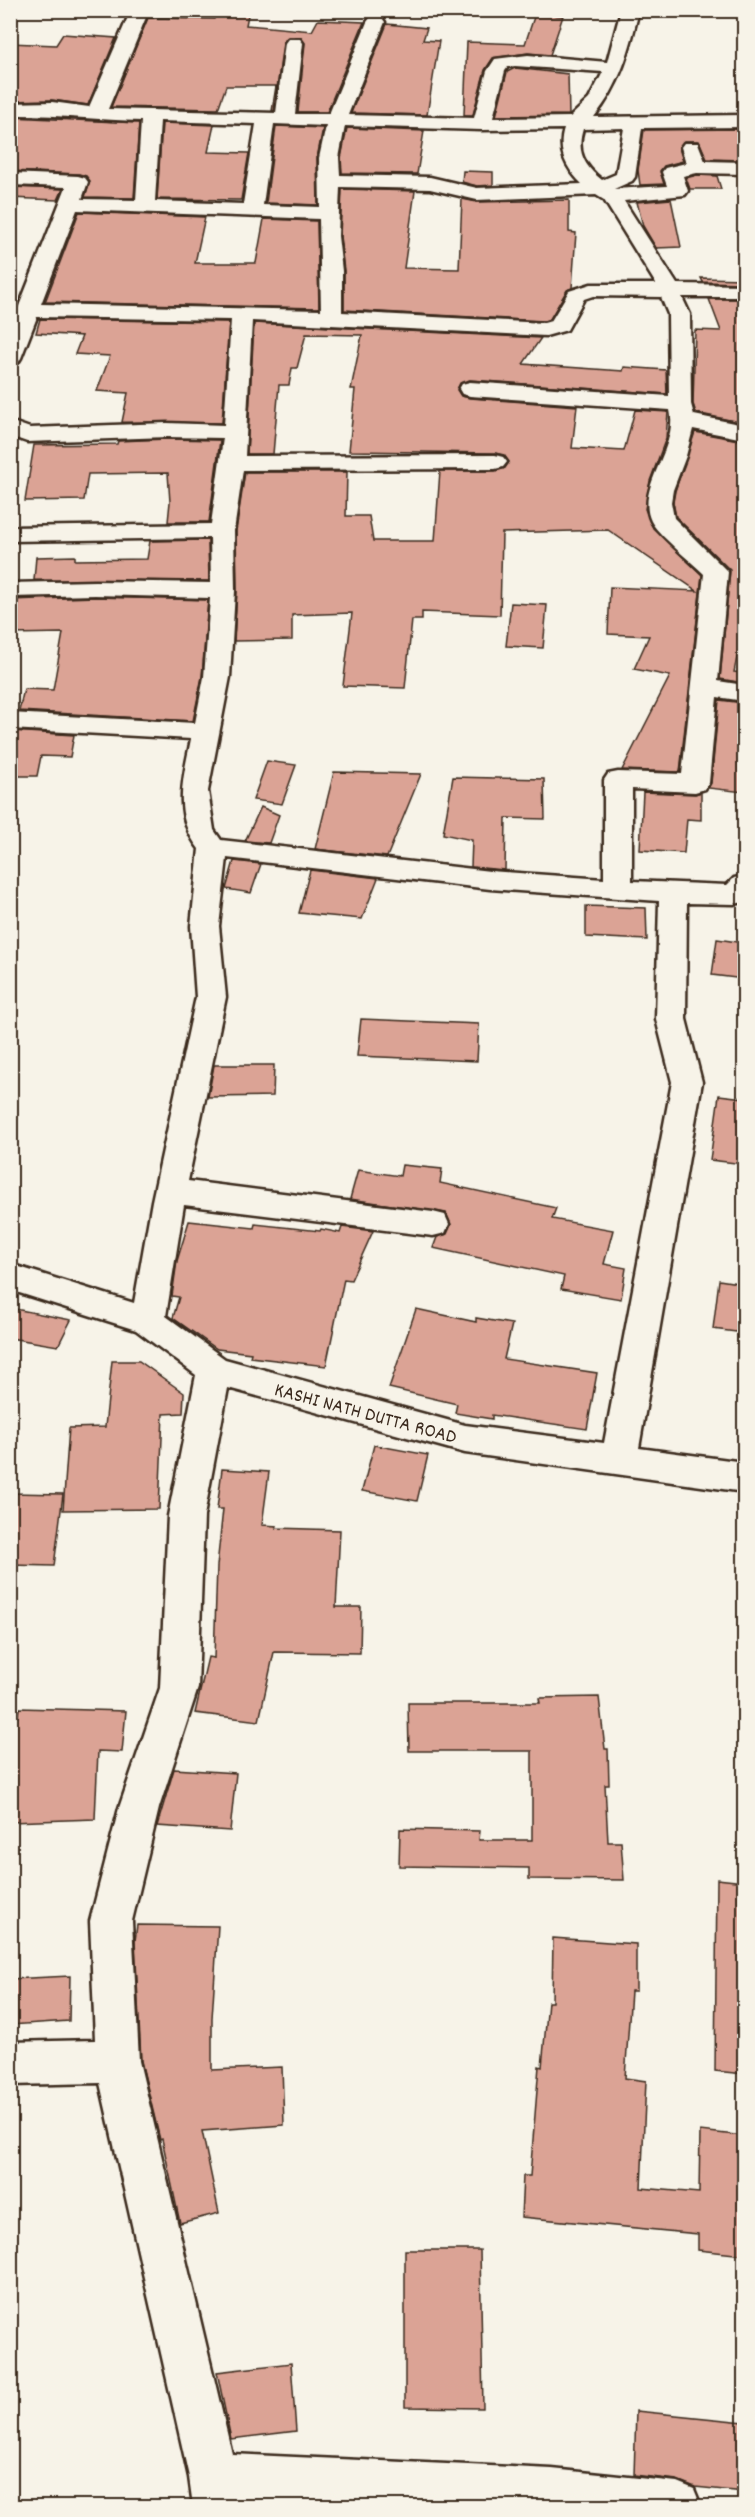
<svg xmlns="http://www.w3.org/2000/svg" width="755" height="2517" viewBox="0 0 755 2517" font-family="Dekko,sans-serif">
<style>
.building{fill:#dba395;stroke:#3b2a1e;stroke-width:1.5}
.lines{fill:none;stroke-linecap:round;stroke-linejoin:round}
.minor-casing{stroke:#3b2a1e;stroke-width:5}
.minor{fill:#f7f3e8;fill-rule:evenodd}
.labels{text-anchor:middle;stroke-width:6;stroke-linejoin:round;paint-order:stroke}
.street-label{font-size:20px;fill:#3b2a1e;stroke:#f7f3e8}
</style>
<rect width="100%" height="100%" fill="#f7f3e8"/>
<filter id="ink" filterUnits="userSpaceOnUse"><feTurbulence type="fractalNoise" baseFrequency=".0167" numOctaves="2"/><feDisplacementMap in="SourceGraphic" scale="12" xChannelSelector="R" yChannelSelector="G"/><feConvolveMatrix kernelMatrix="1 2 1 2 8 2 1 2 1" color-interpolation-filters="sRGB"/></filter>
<g filter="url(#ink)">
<g class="building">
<polygon points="215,10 249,10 246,25 312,31 318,20 364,22 327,112 298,112 305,43 300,37 288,37 283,43 274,111 272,111 276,86 226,86 218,109 111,107 148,18 214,19"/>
<polygon points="535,14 563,16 550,55 528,53 493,58 485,70 473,115 464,115 467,42 525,44"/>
<polygon points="387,24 427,28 423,40 439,41 427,115 351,113"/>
<polygon points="63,34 116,38 88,105 52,100 10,101 10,43 56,45"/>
<polygon points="515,68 568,74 569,115 496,116 507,72"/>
<polygon points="10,117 139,123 134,198 85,197 90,181 86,176 79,174 10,171"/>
<polygon points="162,123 214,125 208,152 249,153 241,200 157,199"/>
<polygon points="276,126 323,128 317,158 318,205 266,203"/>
<polygon points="347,128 424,131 417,174 342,173 341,158"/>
<polygon points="744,129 744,160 707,159 699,141 684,141 679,148 683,161 664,166 660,171 664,184 640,185 638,170 644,130"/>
<polygon points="463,171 493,172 493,185 477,186 462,182"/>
<polygon points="697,175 717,176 721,189 690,189 686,178"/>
<polygon points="10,187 63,189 58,200 10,198"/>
<polygon points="342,189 415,191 404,268 459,269 462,199 477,202 569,200 569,232 576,233 572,288 567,290 550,319 544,321 344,310 344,271 340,236"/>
<polygon points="671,199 681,247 656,248 643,226 637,202"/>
<polygon points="79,212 205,217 195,263 256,263 264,219 317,221 319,308 45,302"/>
<polygon points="701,278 744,279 744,283 703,282"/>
<polygon points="709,299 744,299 744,423 696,413 693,404 695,330 721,331"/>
<polygon points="40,319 229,322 222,423 122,422 128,393 97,391 110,356 75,354 82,336 36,333"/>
<polygon points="254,323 541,338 523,364 623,371 624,367 666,370 667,394 470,380 460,383 457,390 461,396 470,398 577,406 572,448 624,451 635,410 668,412 666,438 650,481 645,509 653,528 702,575 680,772 622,770 670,676 634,669 649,636 608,634 610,587 697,591 608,530 502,533 500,615 422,612 422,620 412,620 405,688 343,686 352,613 292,615 292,640 234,641 237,591 236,531 245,472 347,472 346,516 369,516 373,541 435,541 440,471 495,471 505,468 509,462 504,455 495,453 349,451 355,389 351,389 362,335 306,334 297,368 292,368 289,385 279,385 273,454 247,454"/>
<polygon points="695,432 744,441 744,624 734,672 744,673 744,683 720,679 730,570 676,517 673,502 675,491"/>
<polygon points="167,439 220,440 209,522 168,522 170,502 168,473 88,474 84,500 25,501 34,445 117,444 118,441"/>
<polygon points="208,540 209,581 34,580 36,557 75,556 75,560 147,559 150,541"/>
<polygon points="95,597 208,600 202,677 193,721 19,711 24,689 53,690 63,633 10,634 10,600"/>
<polygon points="511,603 547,605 543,648 506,646"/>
<polygon points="719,700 744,703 744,792 708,788 711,783"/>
<polygon points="10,731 74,735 70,757 41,756 37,776 10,776"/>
<polygon points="267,761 296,765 282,804 253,800"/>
<polygon points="334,772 421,774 387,857 315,849"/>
<polygon points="453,777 544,779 545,819 506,818 505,870 471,867 472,840 443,834"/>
<polygon points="643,792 695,794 701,792 701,820 687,819 684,853 640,850"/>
<polygon points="261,807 279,815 269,843 245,841"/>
<polygon points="234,861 261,864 251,893 226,889"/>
<polygon points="310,870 378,878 362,919 299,913"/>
<polygon points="586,906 646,908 647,940 586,937"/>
<polygon points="717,939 744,943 744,979 712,975"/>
<polygon points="361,1019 479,1024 477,1061 357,1056"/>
<polygon points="214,1065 274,1065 273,1096 208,1097"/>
<polygon points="719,1095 744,1098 744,1164 710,1160"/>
<polygon points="402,1165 442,1169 440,1183 556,1208 552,1219 613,1230 604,1264 626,1268 621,1299 561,1289 564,1276 433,1248 437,1237 447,1234 451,1225 446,1213 350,1199 358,1170 400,1176"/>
<polygon points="189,1221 254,1228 255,1224 320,1231 321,1229 340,1233 342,1227 373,1231 351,1280 344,1279 326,1366 250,1357 251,1353 217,1349 173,1318 179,1297 172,1296 177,1261"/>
<polygon points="719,1280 744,1284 744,1333 713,1329"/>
<polygon points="10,1308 71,1320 58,1346 10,1338"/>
<polygon points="416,1309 476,1322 476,1318 512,1324 504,1359 597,1373 587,1429 492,1415 492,1419 455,1413 457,1404 389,1388"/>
<polygon points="112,1361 139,1361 184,1393 183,1413 163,1414 159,1509 63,1510 69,1428 105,1427"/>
<polygon points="374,1445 428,1455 417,1501 362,1491"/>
<polygon points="222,1469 269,1472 262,1525 277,1526 276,1528 340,1530 336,1607 361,1607 360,1653 274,1652 259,1721 195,1713 208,1657 214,1658 217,1566 223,1509 217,1509"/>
<polygon points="10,1493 63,1494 54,1566 10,1565"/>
<polygon points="599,1697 605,1749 608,1749 609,1785 605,1785 608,1842 621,1842 624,1880 529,1879 529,1868 399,1866 400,1829 480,1831 479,1840 532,1840 532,1751 409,1751 408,1703 540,1703 539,1698"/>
<polygon points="19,1708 126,1711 122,1752 98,1751 95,1819 10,1822 15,1749 12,1749"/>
<polygon points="174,1769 236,1773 230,1831 157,1826"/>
<polygon points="717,1879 744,1882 744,2074 715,2071"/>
<polygon points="137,1925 218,1926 212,2018 212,2070 282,2067 284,2125 202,2131 219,2213 180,2223 162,2139 160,2140 141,2061 135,1941"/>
<polygon points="553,1938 636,1944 636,1991 631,1991 625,2078 646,2081 641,2188 699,2193 700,2131 744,2136 744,2255 698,2250 698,2234 521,2217 523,2176 530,2176 539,2066 542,2067 548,2002 552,2002"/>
<polygon points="70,1976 69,2021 10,2025 10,1979"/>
<polygon points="405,2250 480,2250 483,2408 405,2407"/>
<polygon points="291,2363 296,2431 231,2439 217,2372"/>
<polygon points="636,2411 744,2422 744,2492 695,2487 677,2480 634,2475"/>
</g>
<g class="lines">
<defs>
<path id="minor" d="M131 10H149L108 109 276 113 285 43 288 39H300L303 43 295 114H329L367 22 370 18H382L385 22 348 115 474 118 487 71 495 59 528 55 607 62 621 10H639C630 49 620 86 594 117L744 115V127L642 128 635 177 632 181 614 189 667 186 662 172 665 168 686 163 681 147 684 143H698L705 161 744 162V174L697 173 683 176 688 191 685 195 624 201 677 284 744 285V297H682L690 314 691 404 694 415 744 425V439L693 429 686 456 673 490 671 502 674 518 728 572 718 681 744 685V701L717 697 709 783 705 789 695 792 632 789V881L727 885 734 878 744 876V902L734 904 687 903 686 1019 702 1082 639 1448 744 1462V1492L465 1453 228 1388 204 1516 198 1688 159 1808 132 1921 139 2061 232 2454 552 2469 677 2482 694 2489 701 2506H327L241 2502V2506H193L189 2477 100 2083 10 2085V2042L95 2040 90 1921 119 1808 160 1688 168 1516 196 1375 136 1330 10 1290V1264L134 1303 152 1201 196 997 191 926 199 849C172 814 183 779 191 739L10 729V713L195 723 204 677 210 598 95 595 10 597V583L95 581 211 583 210 538 10 541V527L211 524 223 438 167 437 27 442 10 436V421L30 428 167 423 224 425 231 320 37 317 21 358 18 363 10 364V329L66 187 10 185V173L78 176 85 178 88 182 82 199 136 200 141 121C97 120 54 114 10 115V103L52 102 89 107ZM515 66 603 72 589 99 570 117 493 118 505 71 508 67ZM160 121 256 124 243 204 155 201ZM274 124 326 126 319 158 320 207 263 205ZM345 126 482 130 564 129C557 151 566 168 582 184L477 188 430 177 340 175 339 158ZM624 128 616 174 602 180C584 166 576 151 583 129ZM340 187 430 189 477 200 596 195 604 200 656 284H591L569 291 551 321 544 323 342 312V271L338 236ZM77 210 319 219 321 310 41 304ZM593 296 661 297 668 314 669 396 470 382 462 384 459 389 462 394 470 396 670 410C679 447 635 488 651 521 657 534 692 562 704 574L682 774 618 772 608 774 604 780V879L490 871 221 840 214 830 208 791 230 677 235 591 234 531 243 470 495 469 503 467 507 462 503 457 495 455 245 456 252 321 546 336 567 330 584 299ZM227 858 490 889 659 901 656 1019 672 1082 604 1443 465 1425 225 1359 166 1316 184 1205 433 1236 445 1233 449 1224 445 1215 433 1212 188 1181 226 997 219 926Z"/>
</defs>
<use href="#minor" class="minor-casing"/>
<use href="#minor" class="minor"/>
</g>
</g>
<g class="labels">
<g class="street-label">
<text transform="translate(366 1412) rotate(15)" y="7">KASHI NATH DUTTA ROAD</text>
</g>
</g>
<rect width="755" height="2517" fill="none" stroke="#f7f3e8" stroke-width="36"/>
<rect x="18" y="18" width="719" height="2481" fill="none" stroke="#3b2a1e" stroke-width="2" filter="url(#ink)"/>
</svg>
